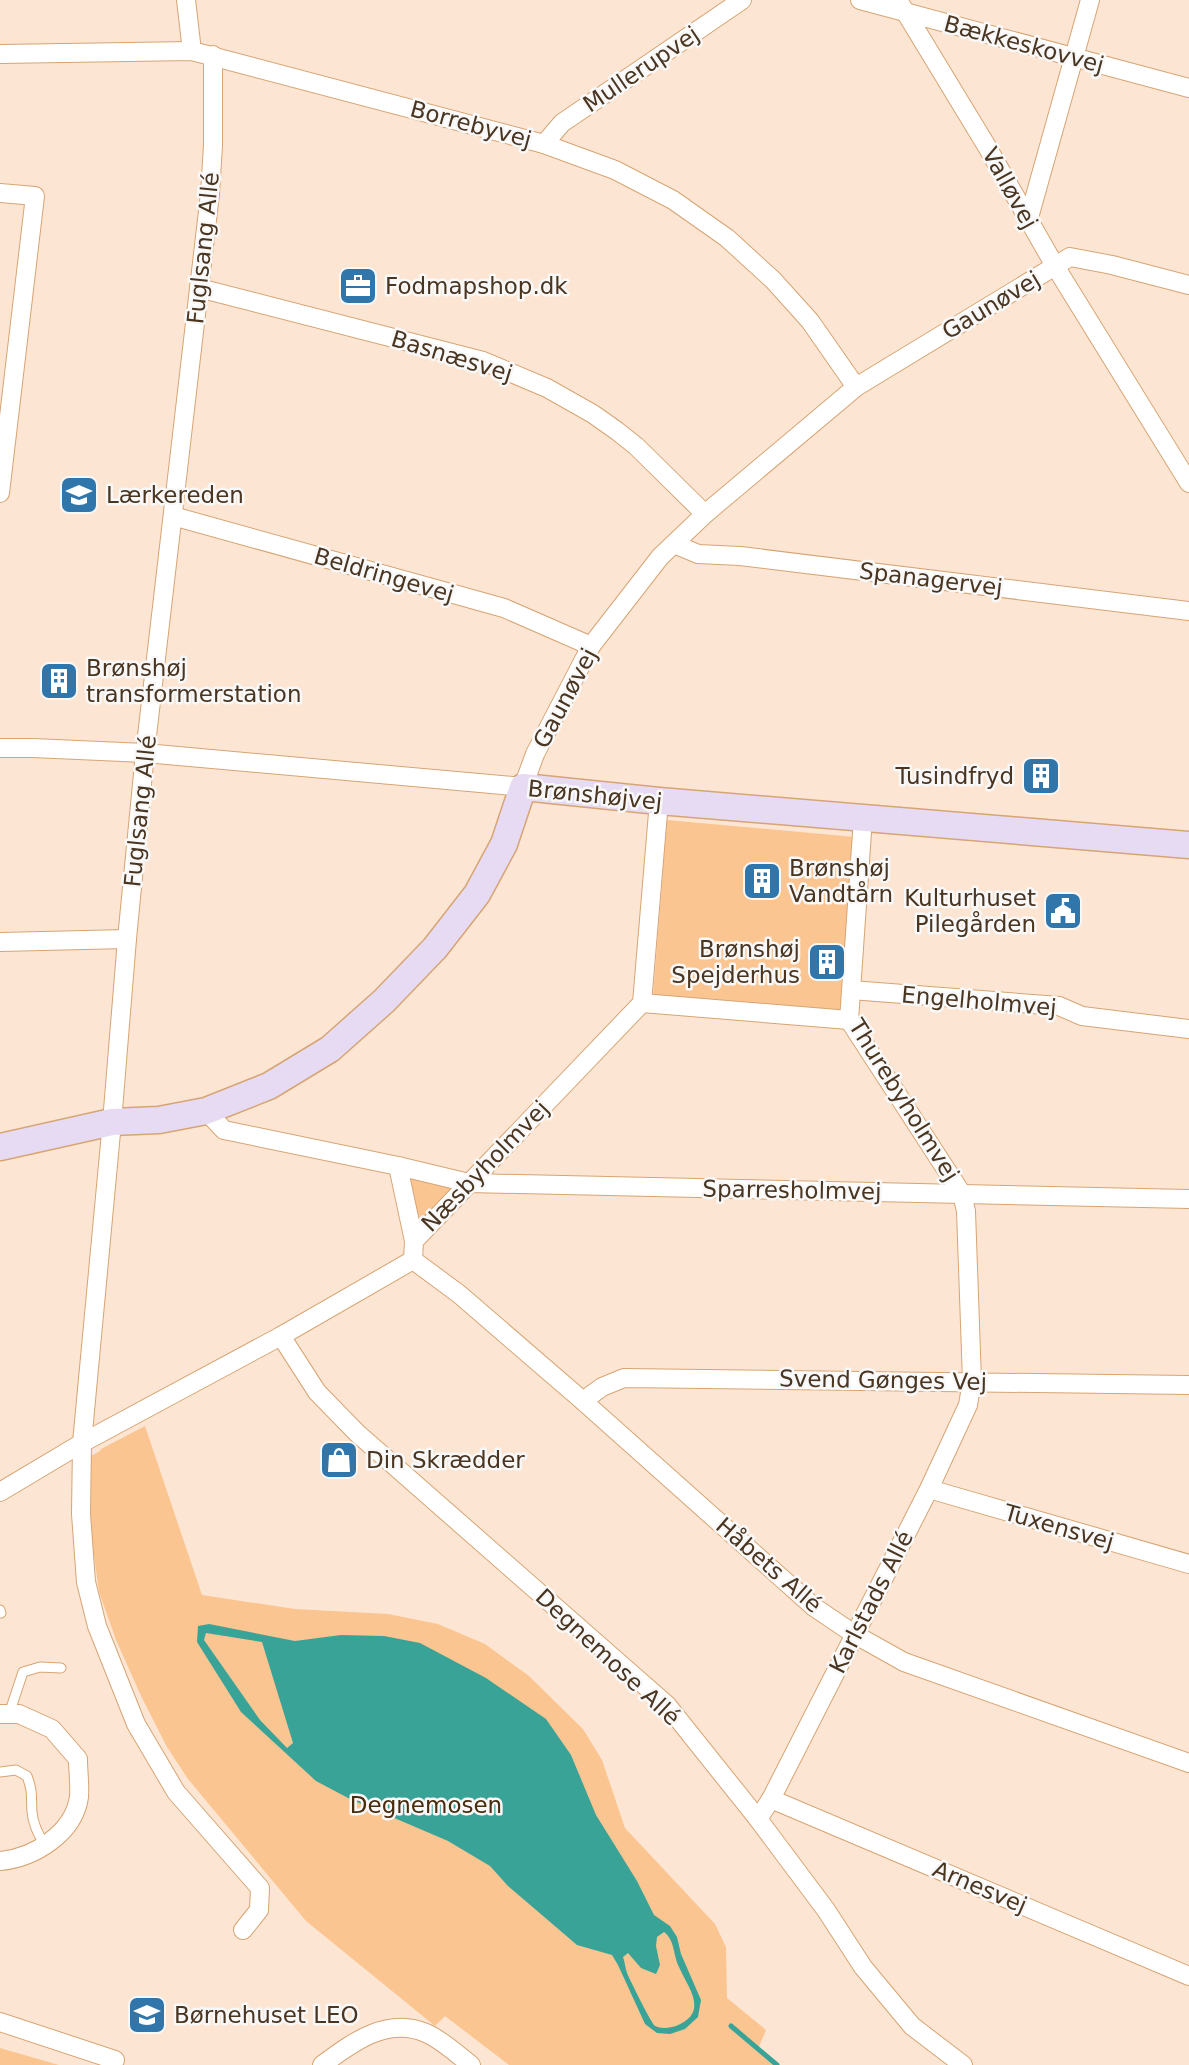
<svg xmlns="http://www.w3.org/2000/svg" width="1189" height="2065" viewBox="0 0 1189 2065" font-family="'DejaVu Sans',sans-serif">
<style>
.green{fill:#fbc591}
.water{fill:#3aa397;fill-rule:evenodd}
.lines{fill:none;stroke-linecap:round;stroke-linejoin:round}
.stream{stroke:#3aa397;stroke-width:5}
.lane-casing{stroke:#d7a473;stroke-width:11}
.street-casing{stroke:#d7a473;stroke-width:20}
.secondary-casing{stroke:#d7a473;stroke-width:29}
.lane{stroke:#fff;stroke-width:9}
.street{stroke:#fff;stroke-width:18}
.secondary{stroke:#e7dbf4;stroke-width:26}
.labels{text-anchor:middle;stroke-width:5;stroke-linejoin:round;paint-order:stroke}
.street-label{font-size:23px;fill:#4a3521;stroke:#f8f8f8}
.poi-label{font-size:23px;fill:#4a3521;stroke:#f8f8f8;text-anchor:start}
.park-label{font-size:23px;fill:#472b0c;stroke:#f8f8f8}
</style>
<rect width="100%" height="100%" fill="#fce6d3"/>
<g class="green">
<polygon points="667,820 855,837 840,1011 653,996"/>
<polygon points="413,1178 447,1185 451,1188 451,1193 420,1222 416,1220 408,1180"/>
<polygon points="145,1426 202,1595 295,1609 388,1614 438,1624 485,1644 529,1676 583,1729 602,1760 625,1828 715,1924 726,1947 727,1998 766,2030 758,2049 777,2065 509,2065 445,2016 435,2026 306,1921 188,1779 167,1747 142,1698 116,1640 99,1592 90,1527 89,1457 100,1451 101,1449"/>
<polygon points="0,2048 59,2065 0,2065"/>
</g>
<path class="water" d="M209 1624 295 1641 341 1635 384 1636 420 1643 486 1678 546 1719 571 1755 596 1815 637 1881 654 1915 670 1926 677 1937 681 1954 701 2000 698 2017 685 2029 670 2034 657 2033 645 2024 618 1965 612 1955 577 1945 508 1886 490 1866 448 1841 350 1799 316 1781 241 1712 197 1642 198 1626ZM206 1633 262 1642 293 1743 287 1748 260 1720 204 1640ZM664 1932C675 1940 673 1955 679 1967 688 1988 710 2012 676 2026 670 2028 661 2029 655 2026 651 2023 630 1980 627 1973 625 1968 625 1962 623 1957L628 1953 641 1968 656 1974 660 1965 656 1946 657 1937Z"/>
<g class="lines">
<polyline class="stream" points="731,2026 777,2065"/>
<defs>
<g id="lane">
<polyline points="0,1610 1,1613"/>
<polyline points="9,1714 23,1672 40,1667 61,1668"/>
<path d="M0 1772 16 1770 27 1776C33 1792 31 1797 32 1812 33 1825 39 1835 45 1846"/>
</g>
<g id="street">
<polyline points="186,0 192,51"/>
<polyline points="860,0 1189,88"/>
<polyline points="898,0 986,145 1055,266 1189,483"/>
<polyline points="0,54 192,51 544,144 615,170 673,200 727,238 773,280 810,321 856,387"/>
<polyline points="213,55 213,145 210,194 145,753 127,939 112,1122 82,1443 81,1514 86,1582 97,1626 136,1724 176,1792 260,1888 259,1910 243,1930"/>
<polyline points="544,144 562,123 742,0"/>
<polyline points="0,193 35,196 0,493"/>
<polyline points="1028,221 1090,0"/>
<polyline points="199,288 483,361 547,388 593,414 617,431 636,446 705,514"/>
<polyline points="173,516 504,608 591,646"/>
<polyline points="674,544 698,554 740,556 1189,611"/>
<polyline points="0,748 33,748 145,753 523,787 535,754 591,646 660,557 705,514 856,387 1070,257 1112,265 1189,285"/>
<polyline points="0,942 127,939"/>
<polyline points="851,990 1059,1006 1082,1016 1189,1029"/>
<polyline points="642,1003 849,1020"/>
<polyline points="206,1111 224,1130 398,1166 469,1183 1189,1199"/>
<polyline points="398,1166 414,1241"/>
<polyline points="413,1260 459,1294 583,1401 814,1607 854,1634 904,1662 1189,1763"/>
<polyline points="281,1336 317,1392 357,1433 667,1705 758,1819 826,1910 863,1967 912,2026 963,2065"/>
<polyline points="583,1401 602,1387 624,1378 1189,1385"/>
<polyline points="929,1489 1189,1564"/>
<polyline points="0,1492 82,1443 281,1336 413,1260 414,1241 642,1003 659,801"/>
<path d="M0 1714H19L52 1729 78 1759C78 1771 80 1785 79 1797 74 1833 34 1858 0 1861"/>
<polyline points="771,1799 1189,1976"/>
<polyline points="758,1819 771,1799 929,1489 968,1405 972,1381 966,1211 962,1194 849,1020 863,818"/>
<polyline points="0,2022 115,2060"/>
<path d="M322 2065C352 2043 387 2016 426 2033 442 2040 457 2054 471 2065"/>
</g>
<polyline id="secondary" points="0,1147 112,1122 159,1120 206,1111 269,1086 330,1049 384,1001 435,948 477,894 504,844 523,787 659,801 1189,845"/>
</defs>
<use href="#lane" class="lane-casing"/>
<use href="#street" class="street-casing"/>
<use href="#secondary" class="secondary-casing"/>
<use href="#lane" class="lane"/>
<use href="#street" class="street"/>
<use href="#secondary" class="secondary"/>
</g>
<defs>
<symbol id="office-square" viewBox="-11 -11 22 22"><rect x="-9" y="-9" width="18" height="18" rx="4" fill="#3176ab" stroke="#f8f8f8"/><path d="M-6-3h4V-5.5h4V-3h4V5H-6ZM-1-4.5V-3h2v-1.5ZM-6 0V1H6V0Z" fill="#fff"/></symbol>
<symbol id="school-square" viewBox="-11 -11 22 22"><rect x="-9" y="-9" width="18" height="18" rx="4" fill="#3176ab" stroke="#f8f8f8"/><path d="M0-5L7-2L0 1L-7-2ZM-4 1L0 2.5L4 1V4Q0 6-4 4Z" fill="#fff"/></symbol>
<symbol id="building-square" viewBox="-11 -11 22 22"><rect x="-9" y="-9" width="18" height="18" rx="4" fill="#3176ab" stroke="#f8f8f8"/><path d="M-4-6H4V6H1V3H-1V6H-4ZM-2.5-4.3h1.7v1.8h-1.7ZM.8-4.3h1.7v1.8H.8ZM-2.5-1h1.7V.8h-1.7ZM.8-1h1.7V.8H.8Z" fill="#fff"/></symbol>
<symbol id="civic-square" viewBox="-11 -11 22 22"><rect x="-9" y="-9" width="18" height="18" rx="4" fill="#3176ab" stroke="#f8f8f8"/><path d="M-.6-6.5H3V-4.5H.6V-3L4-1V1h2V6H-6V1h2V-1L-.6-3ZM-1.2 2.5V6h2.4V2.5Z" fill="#fff"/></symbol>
<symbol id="shop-square" viewBox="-11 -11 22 22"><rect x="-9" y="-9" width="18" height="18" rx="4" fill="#3176ab" stroke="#f8f8f8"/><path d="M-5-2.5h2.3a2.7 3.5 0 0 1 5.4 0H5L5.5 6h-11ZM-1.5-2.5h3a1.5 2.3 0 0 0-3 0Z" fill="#fff"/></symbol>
</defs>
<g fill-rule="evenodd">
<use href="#office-square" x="336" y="264" width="44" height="44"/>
<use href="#school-square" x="57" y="473" width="44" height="44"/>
<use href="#building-square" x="37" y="659" width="44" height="44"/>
<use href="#building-square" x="1019" y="754" width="44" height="44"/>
<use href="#building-square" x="740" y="859" width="44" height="44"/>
<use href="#civic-square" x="1041" y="889" width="44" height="44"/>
<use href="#building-square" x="805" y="940" width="44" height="44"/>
<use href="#shop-square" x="317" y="1438" width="44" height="44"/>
<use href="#school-square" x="125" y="1993" width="44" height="44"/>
</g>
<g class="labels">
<g class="street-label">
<text transform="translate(1024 44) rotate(15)" y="8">Bækkeskovvej</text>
<text transform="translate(641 69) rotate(-34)" y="8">Mullerupvej</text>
<text transform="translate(471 124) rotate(15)" y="8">Borrebyvej</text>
<text transform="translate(1010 188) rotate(61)" y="8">Valløvej</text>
<text transform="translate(203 248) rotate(-84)" y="8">Fuglsang Allé</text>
<text transform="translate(991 305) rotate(-31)" y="8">Gaunøvej</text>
<text transform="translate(452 356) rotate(17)" y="8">Basnæsvej</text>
<text transform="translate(384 575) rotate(16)" y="8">Beldringevej</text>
<text transform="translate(931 579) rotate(7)" y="8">Spanagervej</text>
<text transform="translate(565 698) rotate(-62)" y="8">Gaunøvej</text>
<text transform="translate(595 795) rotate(6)" y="8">Brønshøjvej</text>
<text transform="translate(140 811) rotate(-84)" y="8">Fuglsang Allé</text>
<text transform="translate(979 1001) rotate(5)" y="8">Engelholmvej</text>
<text transform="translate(904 1100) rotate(58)" y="8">Thurebyholmvej</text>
<text transform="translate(485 1166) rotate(-46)" y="8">Næsbyholmvej</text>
<text transform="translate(792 1190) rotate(1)" y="8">Sparresholmvej</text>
<text transform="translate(883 1380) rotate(1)" y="8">Svend Gønges Vej</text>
<text transform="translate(1059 1527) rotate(16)" y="8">Tuxensvej</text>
<text transform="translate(769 1565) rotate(41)" y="8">Håbets Allé</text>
<text transform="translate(871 1602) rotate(-63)" y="8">Karlstads Allé</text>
<text transform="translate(608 1657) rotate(43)" y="8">Degnemose Allé</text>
<text transform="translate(980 1887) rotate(23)" y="8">Arnesvej</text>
</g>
<g class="poi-label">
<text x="385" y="294">Fodmapshop.dk</text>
<text x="106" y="503">Lærkereden</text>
<text x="86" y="676">Brønshøj<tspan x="86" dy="26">transformerstation</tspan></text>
<text x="1014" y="784" text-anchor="end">Tusindfryd</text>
<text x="789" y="876">Brønshøj<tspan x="789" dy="26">Vandtårn</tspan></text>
<text x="1036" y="906" text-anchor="end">Kulturhuset<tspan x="1036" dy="26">Pilegården</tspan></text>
<text x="800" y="957" text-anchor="end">Brønshøj<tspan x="800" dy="26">Spejderhus</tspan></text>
<text x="366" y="1468">Din Skrædder</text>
<text x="174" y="2023">Børnehuset LEO</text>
</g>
<g class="park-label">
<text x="426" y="1813">Degnemosen</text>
</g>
</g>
</svg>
